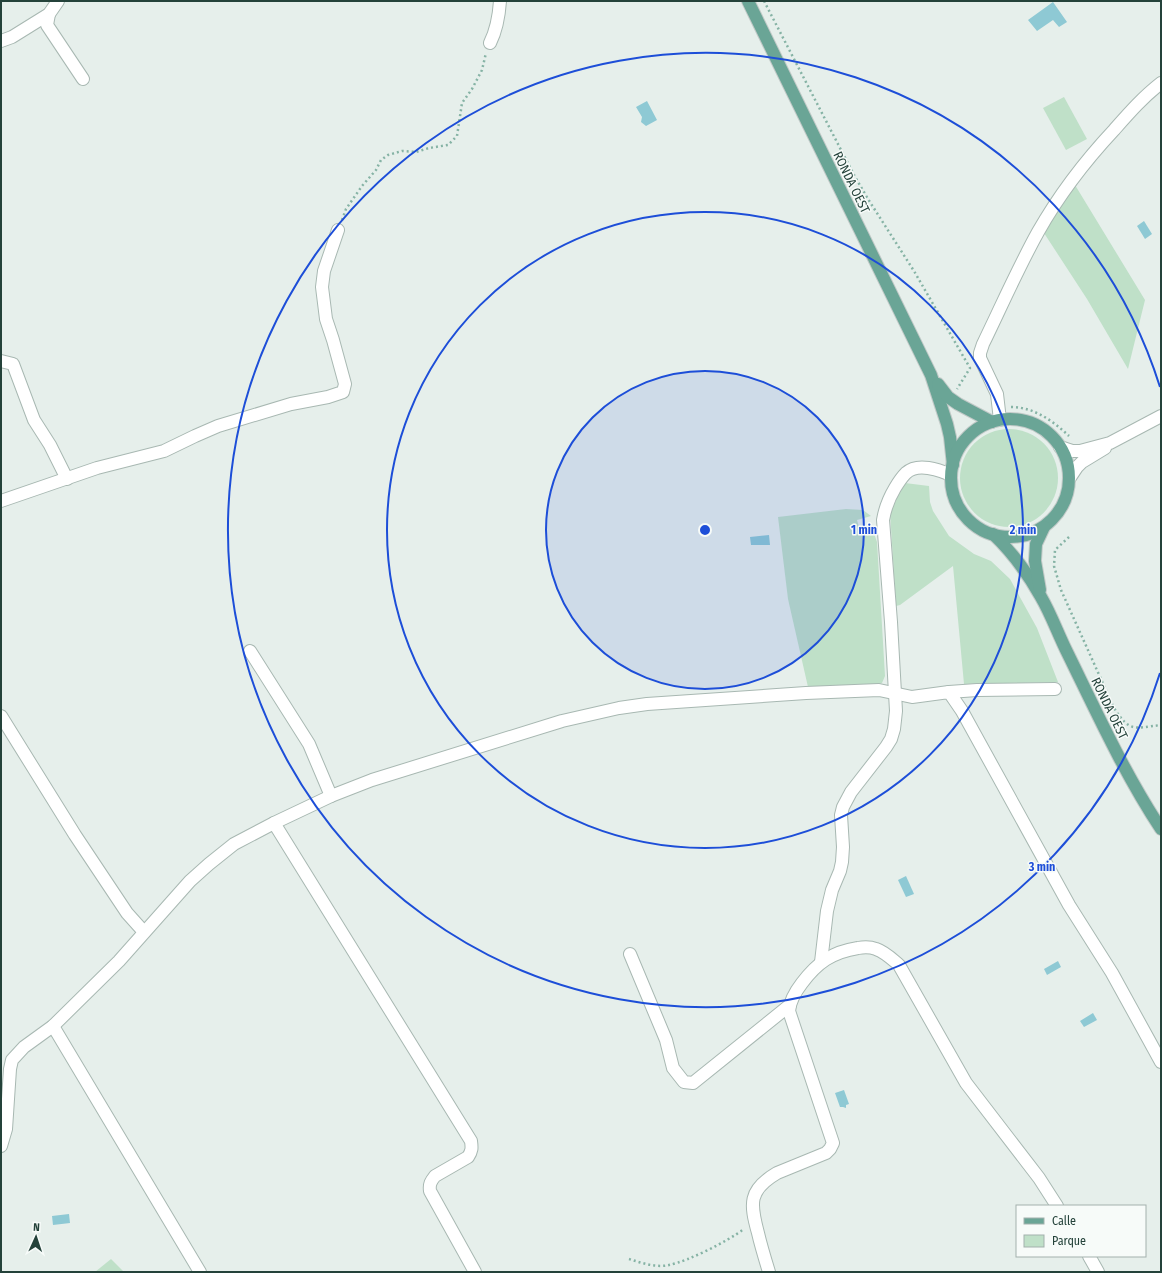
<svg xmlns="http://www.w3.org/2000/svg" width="1162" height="1273" viewBox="0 0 1162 1273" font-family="'Fira Sans Condensed',sans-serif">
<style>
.green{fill:#bfe0c8}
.water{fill:#8ec9d4}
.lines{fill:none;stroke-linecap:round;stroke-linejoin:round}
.minor-casing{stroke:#a8b8b2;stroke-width:14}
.major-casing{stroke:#c2cac8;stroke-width:14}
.path{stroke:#86b3a5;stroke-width:2.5;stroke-dasharray:2 3;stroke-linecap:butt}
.minor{stroke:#fff;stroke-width:12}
.major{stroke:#6aa596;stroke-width:12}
.ring{fill:none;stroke:#1d4ed8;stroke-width:2}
.labels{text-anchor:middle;stroke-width:3;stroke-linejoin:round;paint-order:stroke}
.street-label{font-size:13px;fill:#24423a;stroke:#f7fbf9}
.centre{fill:#1d4ed8;stroke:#f7fbf9;stroke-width:2}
.ring-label{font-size:12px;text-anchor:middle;font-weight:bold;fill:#1d4ed8;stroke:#f7fbf9;stroke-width:3;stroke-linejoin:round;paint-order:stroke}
</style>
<rect width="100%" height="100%" fill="#e6efeb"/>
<g class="green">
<polygon points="1064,97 1087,139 1066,150 1043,108"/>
<polygon points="1075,185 1145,300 1128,369 1087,299 1044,233 1059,207"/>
<circle cx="1009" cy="478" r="49"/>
<polygon points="905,483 929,486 930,502 933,511 949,536 974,554 991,561 1010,579 1037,628 1058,682 964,684 953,566 900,605 896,606 890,512"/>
<polygon points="846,509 863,510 871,516 857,520 860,531 872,528 877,542 885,676 882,683 878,684 808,687 788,599 778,517"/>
<polygon points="111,1259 124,1272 95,1272"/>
</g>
<g class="water">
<polygon points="1053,2 1067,22 1059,27 1053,20 1037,31 1028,20"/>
<polygon points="647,101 657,120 646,126 641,122 642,117 636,107"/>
<polygon points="1144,221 1152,234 1145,239 1137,226"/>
<polygon points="769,535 770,545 751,545 750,537"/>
<polygon points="906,876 914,894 906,897 898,880"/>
<polygon points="1058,961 1061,967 1047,975 1044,969"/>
<polygon points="1093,1013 1097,1020 1084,1027 1080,1021"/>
<polygon points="844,1090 849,1104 846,1105 846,1108 843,1107 840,1107 835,1093"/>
<polygon points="69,1214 70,1223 53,1225 52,1216"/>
</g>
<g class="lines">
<defs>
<g id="minor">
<polyline points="49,14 47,25 83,79"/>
<polyline points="1,41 12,37 49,14 58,1"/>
<path d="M490 43C497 29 499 16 500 1"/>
<polyline points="1,361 13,364 34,420 50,445 67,479"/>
<path d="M1000 420 997 394 980 358V353L983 344C1001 307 1018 268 1038 232 1059 195 1085 161 1114 130 1129 113 1143 97 1161 83"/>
<polyline points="1060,447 1072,451 1080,451 1110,443 1161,416"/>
<polyline points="1069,479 1077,467 1082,462 1105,448"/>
<polyline points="1,501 97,468 164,451 195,436 218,426 291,404 328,397 343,392 345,384 333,340 326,319 322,287 324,271 338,230"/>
<polyline points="250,651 309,744 331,796"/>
<polyline points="949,692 977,690 1055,689"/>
<polyline points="1,716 75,835 127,913 144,932"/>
<path d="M274 823 471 1141C472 1148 472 1151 468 1157L435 1176C431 1181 429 1184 430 1191L475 1272"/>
<polyline points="630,954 666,1040 673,1068 684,1082 693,1083 790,1005"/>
<path d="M821 962 827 911 832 890 840 871 842 862 843 847 841 815 843 807 851 792 886 747 891 739 894 729 896 711 891 622 883 520C885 508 889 498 895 488 898 483 902 477 906 473 918 462 939 470 951 475"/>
<polyline points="53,1026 200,1272"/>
<polyline points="1,1146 6,1129 10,1069 12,1060 24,1047 53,1026 119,961 190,881 209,864 234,844 274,823 331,796 372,780 562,721 619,708 647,704 806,693 879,690 912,697 949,692 962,711 1069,905 1112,973 1161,1062"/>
<polyline points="1089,1256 1098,1272"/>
<path d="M769 1272C765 1259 761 1246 758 1233 750 1204 748 1190 777 1173L826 1153 830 1149 833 1143 789 1011C790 1000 795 992 802 983 817 963 832 952 858 948 863 947 871 947 876 949 885 952 892 959 899 965L966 1083 1039 1178 1057 1206"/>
</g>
<g id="major">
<polyline points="748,1 931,375 947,424 950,437 953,465"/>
<polyline points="938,384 948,397 958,404 992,422"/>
<circle cx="1010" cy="478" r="59"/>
<path d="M993 534C1012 552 1028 574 1041 597 1051 614 1058 634 1067 652 1096 711 1124 773 1161 829"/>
<polyline points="1040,590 1035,561 1036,544 1044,527"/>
</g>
</defs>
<use href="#minor" class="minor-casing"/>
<use href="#major" class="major-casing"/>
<g class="path">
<polyline points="764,1 854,175 868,199 914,271 970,368 957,389"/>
<polyline points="342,220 346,209 362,186 376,170 381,160 388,155 402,151 416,152 429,148 448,145 457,136 462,103 472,89 482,70 486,53"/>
<path d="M1011 407C1034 407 1053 421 1069 436"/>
<path d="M1069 537 1055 550 1054 566 1061 590 1114 708C1130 733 1134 728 1161 725"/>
<path d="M629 1259C642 1263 656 1268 669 1265 689 1261 728 1241 744 1229"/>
</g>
<use href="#minor" class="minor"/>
<use href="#major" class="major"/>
</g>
<circle cx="705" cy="530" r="159" fill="#1d4ed8" fill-opacity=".12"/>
<g class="ring">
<circle cx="705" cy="530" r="159"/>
<circle cx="705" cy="530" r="318"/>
<path d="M1160 673A477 477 0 1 1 1160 387"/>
</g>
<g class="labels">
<g class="street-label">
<text transform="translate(852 182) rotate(64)" y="5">RONDA OEST</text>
<text transform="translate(1110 708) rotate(64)" y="5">RONDA OEST</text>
</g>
</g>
<circle cx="705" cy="530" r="6" class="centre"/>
<g class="ring-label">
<text x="864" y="534">1 min</text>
<text x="1023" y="534">2 min</text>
<text x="1042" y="871">3 min</text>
</g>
<rect width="1162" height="1273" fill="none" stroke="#24423a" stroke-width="4"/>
<rect x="1016" y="1205" width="130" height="52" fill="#f7fbf9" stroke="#a3b1ad"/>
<rect x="1024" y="1218" width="20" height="6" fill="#6aa596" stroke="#a3b1ad"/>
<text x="1052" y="1225" font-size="12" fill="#24423a">Calle</text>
<rect x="1024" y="1235" width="20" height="12" fill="#bfe0c8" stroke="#a3b1ad"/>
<text x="1052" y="1245" font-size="12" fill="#24423a">Parque</text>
<g transform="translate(36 1237) rotate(3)" stroke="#f7fbf9" stroke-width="3" paint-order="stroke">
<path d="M0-3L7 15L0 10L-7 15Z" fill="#24423a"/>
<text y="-6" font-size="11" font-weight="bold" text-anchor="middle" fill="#24423a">N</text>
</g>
</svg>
